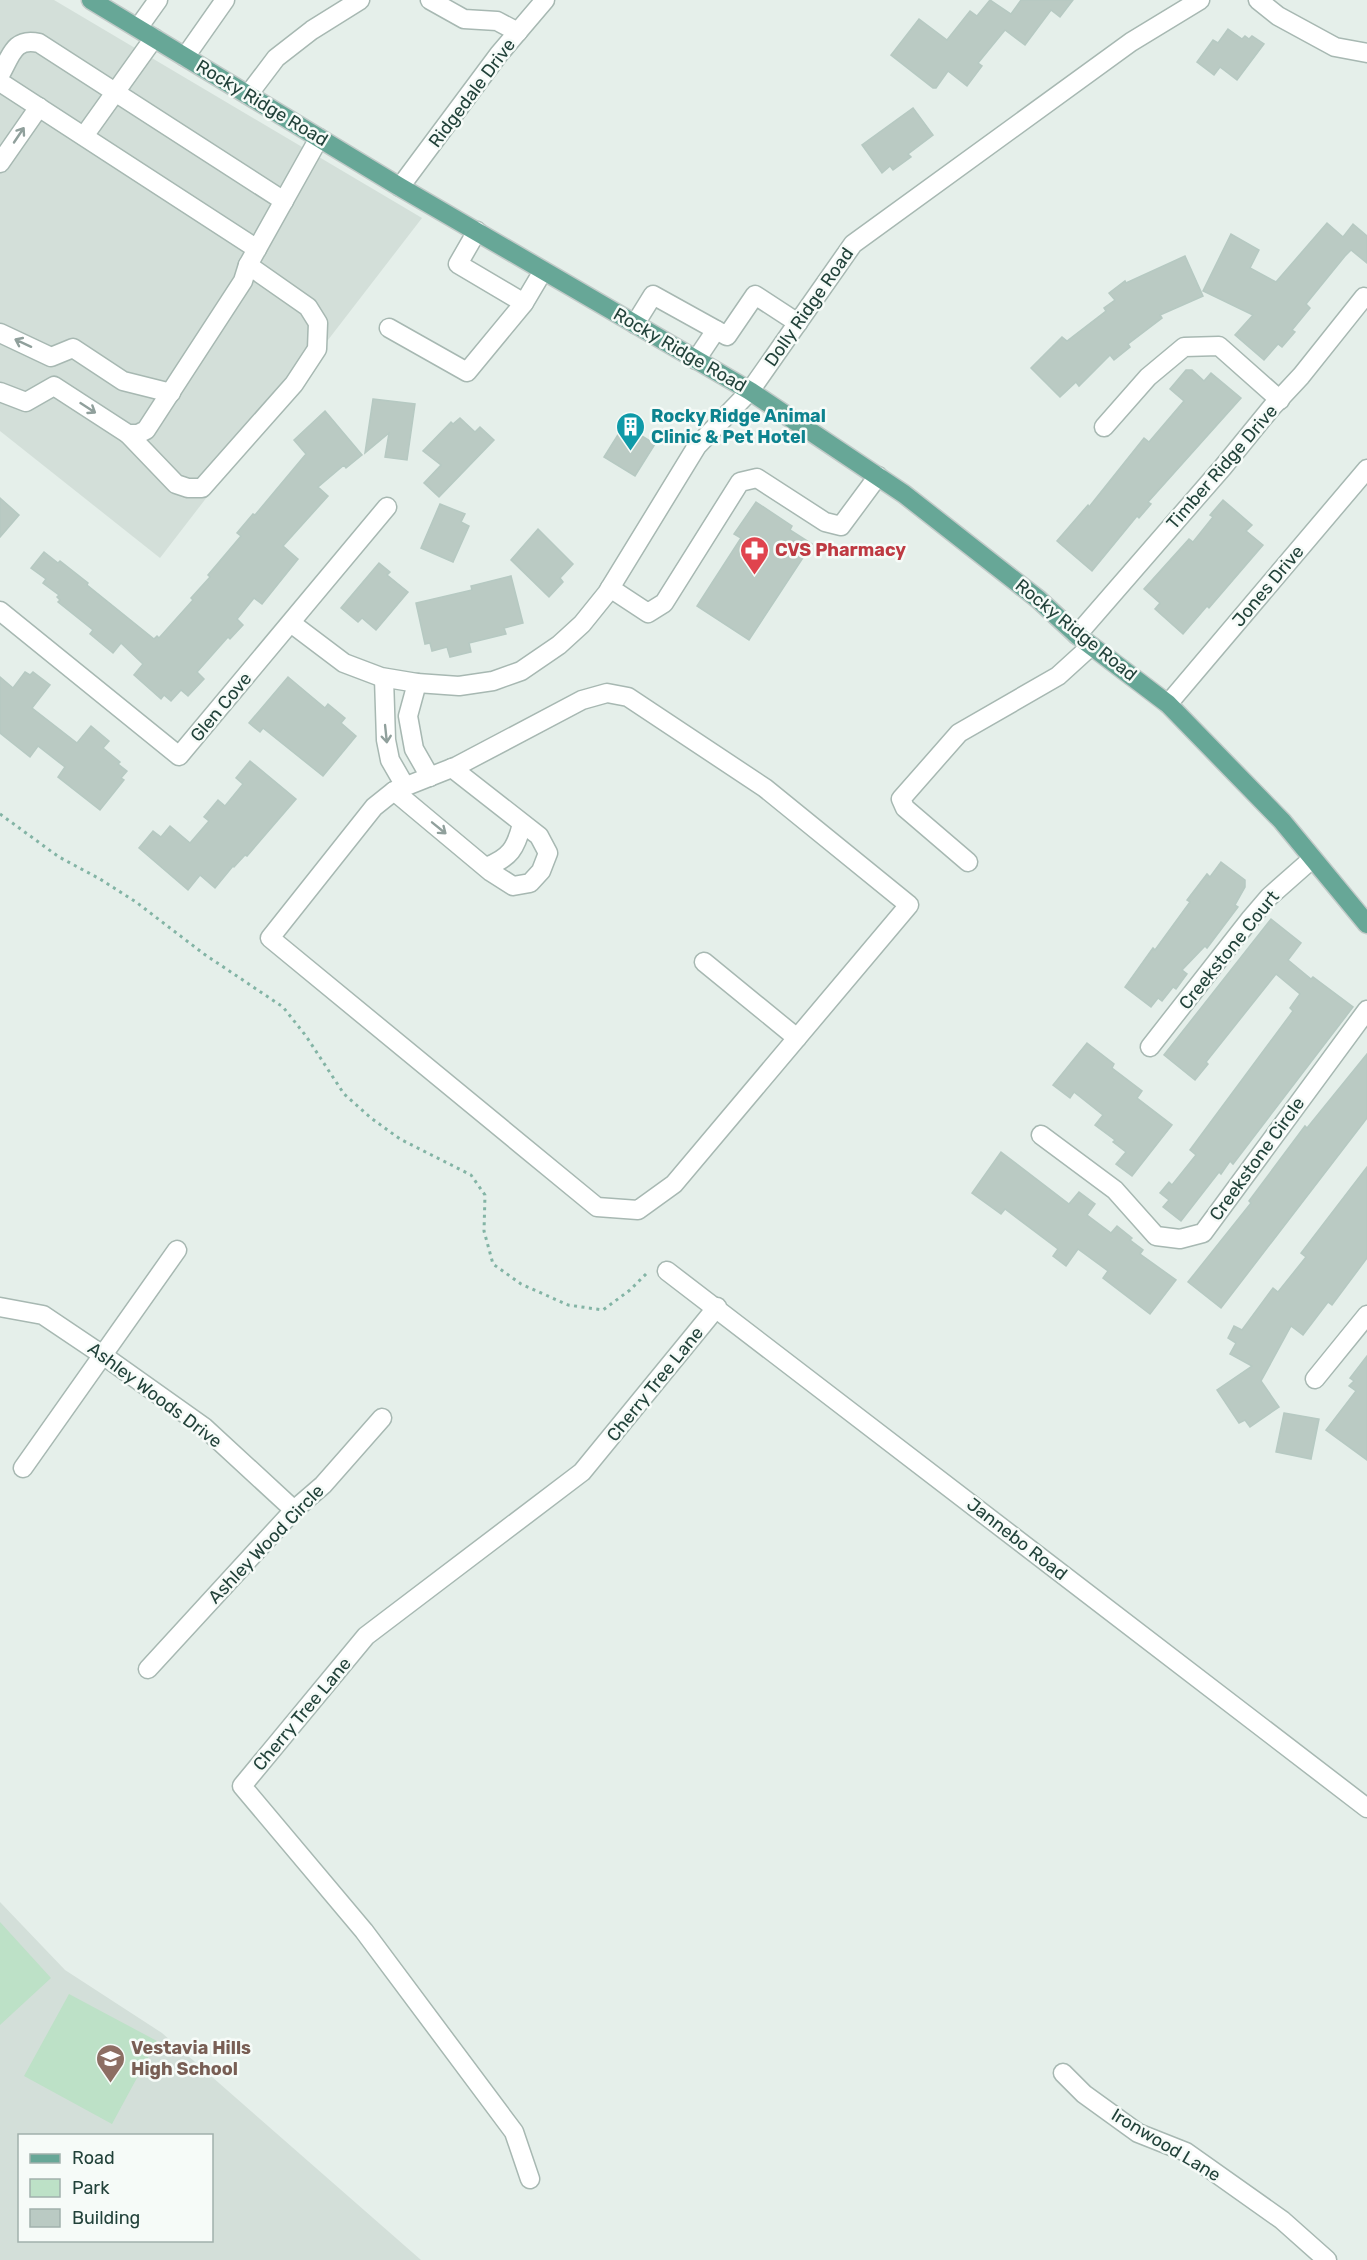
<svg xmlns="http://www.w3.org/2000/svg" width="1367" height="2260" viewBox="0 0 1367 2260" font-family="Rubik,sans-serif">
<style>
.built{fill:#d3dfd9;fill-rule:evenodd}
.green{fill:#bde1c7}
.building{fill:#bacac3;stroke:#b6c9c2;stroke-width:1.5}
.lines{fill:none;stroke-linecap:round;stroke-linejoin:round}
.minor-casing{stroke:#a7b8b2;stroke-width:21}
.major-casing{stroke:#c1cac8;stroke-width:21}
.path{stroke:#83b4a5;stroke-width:3;stroke-dasharray:3 4.5;stroke-linecap:butt}
.minor{stroke:#fff;stroke-width:18}
.major{stroke:#67a797;stroke-width:18}
.oneway{stroke:#90a09c}
.labels{text-anchor:middle;stroke-width:5;stroke-linejoin:round;paint-order:stroke}
.street-label{font-size:18px;fill:#22423a;stroke:#f6fbf8}
.culture-label{font-size:18px;font-weight:bold;fill:#0d838f;stroke:#f6fbf8;text-anchor:start}
.health-label{font-size:18px;font-weight:bold;fill:#be3a42;stroke:#f6fbf8;text-anchor:start}
.education-label{font-size:18px;font-weight:bold;fill:#785e54;stroke:#f6fbf8;text-anchor:start}
</style>
<rect width="100%" height="100%" fill="#e5efea"/>
<g class="built">
<polygon points="0,0 54,0 422,218 160,558 0,431"/>
<path d="M0 1902 65 1970 162 2033 421 2260H0ZM20 2136H212V2240H20Z"/>
</g>
<g class="green">
<polygon points="0,1922 51,1978 0,2025"/>
<polygon points="69,1994 157,2041 112,2124 24,2076"/>
</g>
<g class="building">
<polygon points="990,0 1011,14 1021,0 1073,0 1060,17 1051,10 1025,45 1005,30 978,63 982,66 967,86 948,71 936,88 933,88 891,55 919,19 947,40 970,11 977,16"/>
<polygon points="1228,29 1242,39 1245,36 1249,39 1252,36 1264,44 1237,80 1220,67 1214,75 1197,62 1213,40 1218,43"/>
<polygon points="913,108 933,135 908,154 911,157 893,170 890,166 882,173 862,145"/>
<polygon points="1327,223 1343,237 1353,224 1367,236 1367,263 1351,250 1345,256 1306,304 1310,308 1292,330 1295,332 1282,347 1278,344 1264,360 1235,335 1253,315 1203,291 1231,234 1259,250 1250,268 1276,282"/>
<polygon points="1185,256 1203,296 1160,315 1162,318 1128,344 1130,347 1114,360 1110,355 1079,386 1076,382 1060,397 1031,368 1062,337 1067,341 1106,311 1104,308 1115,300 1109,293 1125,281 1126,283"/>
<polygon points="1186,370 1192,370 1204,381 1211,373 1241,398 1148,502 1151,504 1139,518 1137,516 1092,571 1057,541 1088,505 1089,507 1144,438 1149,442 1184,401 1170,389"/>
<polygon points="373,399 415,404 407,460 385,457 389,433 365,453"/>
<polygon points="325,411 362,455 346,468 344,465 318,487 328,496 283,546 298,559 262,604 254,598 237,619 243,625 230,639 228,637 197,672 204,679 188,696 181,690 171,701 164,695 161,699 134,675 143,664 121,643 113,653 90,634 93,630 58,602 60,600 57,597 59,595 43,583 46,579 31,568 44,552 58,563 60,561 88,583 87,585 154,639 157,636 159,638 193,600 191,598 210,577 208,575 241,536 237,533 253,514 255,515 306,454 294,440"/>
<polygon points="460,418 475,432 480,427 494,440 439,497 424,483 441,465 423,451 451,422 453,424"/>
<polygon points="624,425 655,444 635,476 604,457"/>
<polygon points="0,498 19,515 0,537"/>
<polygon points="1223,500 1252,525 1246,531 1263,545 1209,608 1207,606 1183,634 1155,609 1160,603 1144,589 1189,539 1193,542 1213,517 1210,515"/>
<polygon points="756,502 792,526 790,530 812,544 749,640 697,606 741,538 734,534"/>
<polygon points="440,504 465,514 461,522 469,526 453,562 421,548"/>
<polygon points="538,529 573,564 560,578 563,582 549,597 511,560"/>
<polygon points="379,563 390,572 387,575 408,592 376,630 362,618 358,622 341,608"/>
<polygon points="511,576 523,623 504,628 506,634 469,643 471,652 450,657 447,647 432,651 430,643 425,644 416,603 472,590 471,586"/>
<polygon points="25,672 30,675 33,672 50,685 32,708 77,743 91,726 109,741 103,748 120,762 118,764 127,771 121,778 124,780 100,810 58,777 65,767 38,746 30,757 0,733 0,677 13,688"/>
<polygon points="288,677 325,708 328,704 345,718 341,723 356,736 323,776 263,728 260,732 249,723"/>
<polygon points="250,761 296,799 247,856 245,855 234,867 233,866 215,888 200,875 188,890 139,848 153,831 161,837 170,826 190,843 209,821 204,817 218,800 225,806 243,784 236,778"/>
<polygon points="1221,862 1245,880 1245,887 1235,905 1238,907 1207,948 1205,946 1182,970 1187,974 1176,989 1173,987 1162,1001 1158,998 1151,1007 1125,987 1153,948 1155,950 1190,902 1187,900 1207,874 1210,877"/>
<polygon points="1271,919 1301,943 1288,960 1311,979 1313,977 1353,1007 1233,1164 1230,1161 1221,1174 1219,1172 1181,1221 1163,1207 1169,1200 1160,1193 1169,1182 1172,1185 1196,1155 1190,1150 1293,1011 1290,1008 1300,994 1276,974 1206,1062 1208,1064 1195,1080 1164,1055"/>
<polygon points="1087,1043 1114,1064 1112,1068 1142,1091 1137,1098 1172,1125 1132,1176 1116,1164 1126,1152 1113,1142 1115,1140 1095,1125 1103,1115 1074,1092 1070,1098 1053,1085"/>
<polygon points="1367,1054 1367,1118 1221,1308 1188,1282 1251,1203 1249,1201 1305,1126 1307,1128"/>
<polygon points="1001,1152 1069,1204 1079,1192 1095,1204 1087,1215 1111,1233 1117,1226 1132,1238 1130,1240 1143,1250 1140,1254 1176,1280 1150,1314 1103,1278 1108,1271 1078,1249 1066,1266 1053,1256 1058,1249 1005,1209 1001,1214 972,1193"/>
<polygon points="1367,1167 1367,1258 1332,1305 1328,1302 1303,1335 1291,1326 1261,1381 1279,1407 1250,1427 1245,1420 1239,1423 1217,1390 1252,1366 1230,1354 1236,1343 1228,1338 1234,1326 1242,1330 1273,1288 1278,1292 1306,1257 1301,1253"/>
<polygon points="1367,1356 1367,1460 1326,1430 1356,1391 1349,1386 1354,1381 1350,1378"/>
<polygon points="1284,1413 1319,1419 1311,1459 1276,1452"/>
</g>
<g class="lines">
<defs>
<g id="minor">
<polyline points="430,0 464,19 497,21 518,32"/>
<polyline points="1258,0 1278,16 1335,47 1367,53"/>
<polyline points="138,28 158,0"/>
<polyline points="185,57 225,0"/>
<path d="M0 75C11 56 14 37 39 43L284 201"/>
<polyline points="0,82 257,249"/>
<polyline points="248,95 276,58 312,30 360,0"/>
<polyline points="84,136 154,38"/>
<polyline points="0,163 39,107"/>
<polyline points="400,187 499,54 545,0"/>
<polyline points="477,231 458,264 524,303 543,271"/>
<polyline points="635,324 653,295 727,336 755,295 798,323"/>
<polyline points="389,328 467,372 524,303"/>
<polyline points="0,333 51,357 73,348 123,381 171,393"/>
<polyline points="696,360 716,330"/>
<polyline points="0,392 26,402 54,386 128,434 138,434 146,430 243,281 248,265 319,138"/>
<polyline points="1104,427 1148,377 1184,347 1219,346 1280,400"/>
<polyline points="128,434 176,484 188,488 202,488 294,384 317,349 318,323 308,307 248,265"/>
<polyline points="610,588 648,613 664,603 740,482 757,478 825,522 841,526 878,476"/>
<polyline points="0,611 179,756 387,507"/>
<polyline points="291,623 344,663 381,677 417,683 459,686 493,681 521,671 559,645 582,624 607,593 697,446 750,391 853,244 1131,42 1200,0"/>
<polyline points="1077,635 1223,467 1272,407 1301,376 1364,297"/>
<polyline points="384,678 386,740 390,760 405,786"/>
<polyline points="417,683 408,716 414,749 430,777"/>
<polygon points="607,693 628,697 765,788 909,905 674,1184 638,1210 597,1207 270,938 374,807 394,791 457,766 582,700"/>
<polyline points="1168,704 1367,469"/>
<polyline points="394,791 491,872 513,886 530,883 541,871 548,853 539,836 452,768"/>
<polyline points="968,862 905,808 901,799 959,733 1058,676 1091,646"/>
<path d="M486 867C510 858 516 848 522 824"/>
<polyline points="704,962 797,1038"/>
<polyline points="1150,1047 1251,918 1269,897 1312,859"/>
<polyline points="1041,1135 1115,1190 1156,1236 1180,1239 1203,1233 1367,1010"/>
<polyline points="667,1271 1367,1808"/>
<polyline points="0,1307 43,1315 104,1356 204,1427 294,1510"/>
<polyline points="1315,1379 1367,1315"/>
<polyline points="23,1468 177,1250"/>
<polyline points="148,1669 294,1510 323,1485 382,1418"/>
<polyline points="1063,2073 1084,2094 1138,2133 1186,2152 1282,2220 1327,2260"/>
<polyline points="530,2179 514,2132 364,1931 242,1786 366,1636 582,1472 717,1307"/>
</g>
<polyline id="major" points="91,0 400,187 750,391 904,494 1038,599 1077,635 1168,704 1282,821 1367,924"/>
</defs>
<use href="#minor" class="minor-casing"/>
<use href="#major" class="major-casing"/>
<polyline class="path" points="0,814 59,857 100,879 136,902 204,954 283,1007 306,1036 344,1094 371,1118 400,1139 471,1175 485,1195 484,1231 493,1264 521,1284 568,1305 603,1310 630,1290 649,1271"/>
<use href="#minor" class="minor"/>
<use href="#major" class="major"/>
</g>
<defs><path id="oneway-shaft" d="M-6 0H5M1.5-3L5.5 0L1.5 3" fill="none" stroke-width="1.6" stroke-linecap="round" stroke-linejoin="round" transform="scale(1.5)"/></defs>
<g class="oneway">
<use href="#oneway-shaft" transform="translate(19 135) rotate(-56)"/>
<use href="#oneway-shaft" transform="translate(23 343) rotate(-155)"/>
<use href="#oneway-shaft" transform="translate(88 408) rotate(33)"/>
<use href="#oneway-shaft" transform="translate(386 734) rotate(84)"/>
<use href="#oneway-shaft" transform="translate(439 828) rotate(39)"/>
</g>
<defs>
<symbol id="building-pin" viewBox="-11 -11 22 30"><path d="M0 17L-7.5 6A9.5 9.5 0 1 1 7.5 6Z" fill="#0f9aa8" stroke="#f6fbf8"/><path d="M-4-6H4V6H1V3H-1V6H-4ZM-2.5-4.3h1.7v1.8h-1.7ZM.8-4.3h1.7v1.8H.8ZM-2.5-1h1.7V.8h-1.7ZM.8-1h1.7V.8H.8Z" fill="#fff"/></symbol>
<symbol id="pharmacy-pin" viewBox="-11 -11 22 30"><path d="M0 17L-7.5 6A9.5 9.5 0 1 1 7.5 6Z" fill="#e0444e" stroke="#f6fbf8"/><path d="M-2-6h4v4h4v4h-4v4h-4v-4h-4v-4h4Z" fill="#fff"/></symbol>
<symbol id="school-pin" viewBox="-11 -11 22 30"><path d="M0 17L-7.5 6A9.5 9.5 0 1 1 7.5 6Z" fill="#8d6e63" stroke="#f6fbf8"/><path d="M0-5L7-2L0 1L-7-2ZM-4 1L0 2.5L4 1V4Q0 6-4 4Z" fill="#fff"/></symbol>
</defs>
<g fill-rule="evenodd">
<use href="#building-pin" x="614" y="410" width="33" height="45"/>
<use href="#pharmacy-pin" x="738" y="534" width="33" height="45"/>
<use href="#school-pin" x="94" y="2042" width="33" height="45"/>
</g>
<g class="labels">
<g class="street-label">
<text transform="translate(472 93) rotate(-53)" y="6">Ridgedale Drive</text>
<text transform="translate(262 103) rotate(31)" y="6">Rocky Ridge Road</text>
<text transform="translate(809 307) rotate(-55)" y="6">Dolly Ridge Road</text>
<text transform="translate(680 350) rotate(30)" y="6">Rocky Ridge Road</text>
<text transform="translate(1222 467) rotate(-49)" y="6">Timber Ridge Drive</text>
<text transform="translate(1268 586) rotate(-50)" y="6">Jones Drive</text>
<text transform="translate(1076 630) rotate(39)" y="6">Rocky Ridge Road</text>
<text transform="translate(221 707) rotate(-50)" y="6">Glen Cove</text>
<text transform="translate(1229 950) rotate(-51)" y="6">Creekstone Court</text>
<text transform="translate(1257 1159) rotate(-54)" y="6">Creekstone Circle</text>
<text transform="translate(655 1384) rotate(-51)" y="6">Cherry Tree Lane</text>
<text transform="translate(155 1395) rotate(37)" y="6">Ashley Woods Drive</text>
<text transform="translate(1017 1539) rotate(38)" y="6">Jannebo Road</text>
<text transform="translate(266 1544) rotate(-46)" y="6">Ashley Wood Circle</text>
<text transform="translate(302 1714) rotate(-50)" y="6">Cherry Tree Lane</text>
<text transform="translate(1166 2145) rotate(31)" y="6">Ironwood Lane</text>
</g>
<g class="culture-label">
<text x="651" y="422">Rocky Ridge Animal<tspan x="651" dy="21">Clinic &amp; Pet Hotel</tspan></text>
</g>
<g class="health-label">
<text x="775" y="556">CVS Pharmacy</text>
</g>
<g class="education-label">
<text x="131" y="2054">Vestavia Hills<tspan x="131" dy="21">High School</tspan></text>
</g>
</g>
<rect x="18" y="2134" width="195" height="108" fill="#f6fbf8" stroke="#a1b1ac" stroke-width="1.5"/>
<rect x="30" y="2154" width="30" height="9" fill="#67a797" stroke="#a1b1ac" stroke-width="1.5"/>
<text x="72" y="2164" font-size="18" fill="#22423a">Road</text>
<rect x="30" y="2179" width="30" height="18" fill="#bde1c7" stroke="#a1b1ac" stroke-width="1.5"/>
<text x="72" y="2194" font-size="18" fill="#22423a">Park</text>
<rect x="30" y="2209" width="30" height="18" fill="#bacac3" stroke="#a1b1ac" stroke-width="1.5"/>
<text x="72" y="2224" font-size="18" fill="#22423a">Building</text>
</svg>
